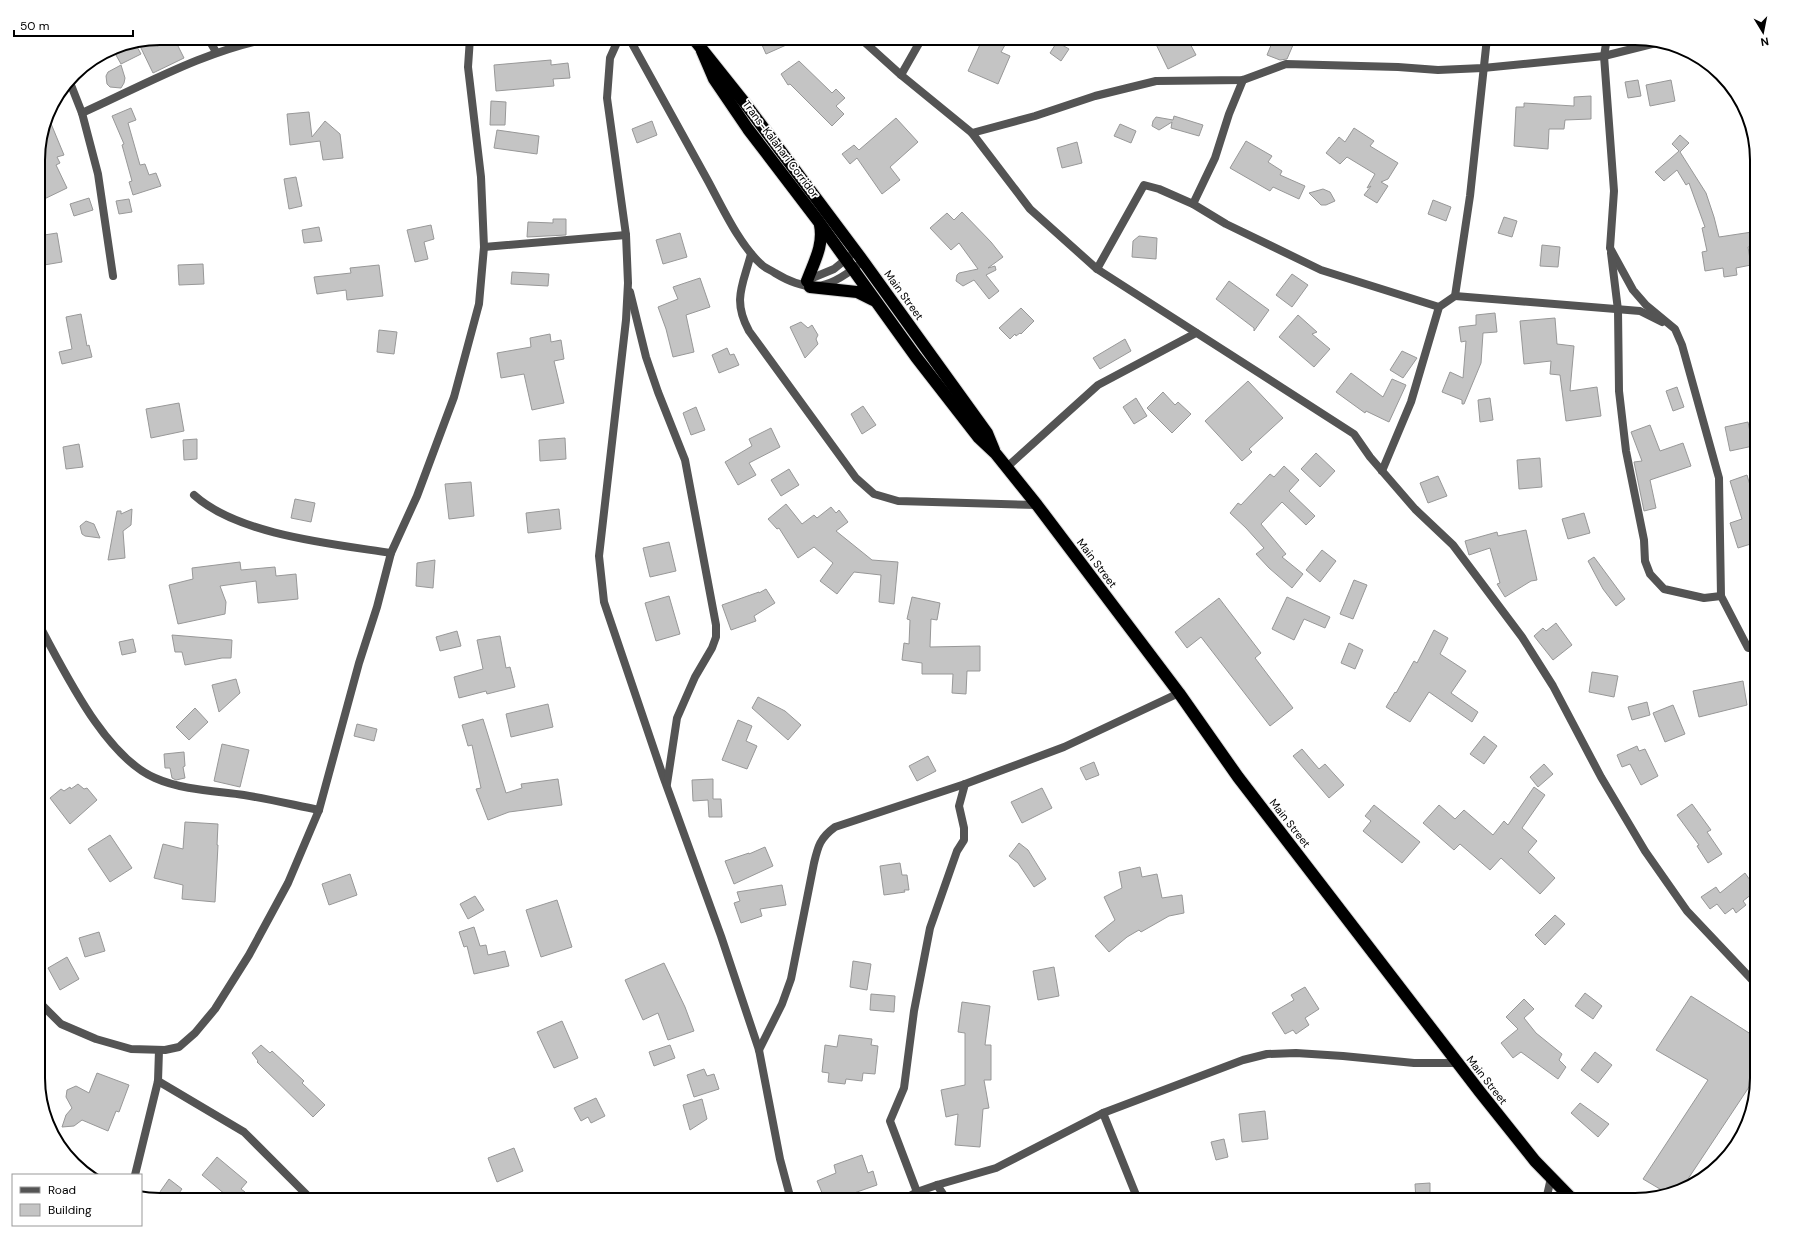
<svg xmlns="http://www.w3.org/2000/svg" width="1795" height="1238" viewBox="0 0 1795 1238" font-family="'DM Sans',sans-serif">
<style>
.building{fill:#c4c4c4;stroke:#989898}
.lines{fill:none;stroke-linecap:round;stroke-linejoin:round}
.highway-casing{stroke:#dbdbdb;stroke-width:14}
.street{stroke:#545454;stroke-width:8}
.highway{stroke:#000;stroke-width:12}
.labels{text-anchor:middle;stroke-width:3.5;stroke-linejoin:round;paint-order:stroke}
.street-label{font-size:11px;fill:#000;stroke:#fff}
.rim{fill:none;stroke:#000;stroke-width:2}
</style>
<rect width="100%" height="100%" fill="#fff"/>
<g class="building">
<polygon points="174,38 184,58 153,73 140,46 154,39 157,46"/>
<polygon points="759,38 802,38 766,54"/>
<polygon points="983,38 1009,38 1001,52 1010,56 998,84 968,71"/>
<polygon points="1153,38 1187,38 1196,55 1168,69"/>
<polygon points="1274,38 1296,38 1287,59 1280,60 1267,55"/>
<polygon points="1057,42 1069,49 1061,61 1050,53"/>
<polygon points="135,43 141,54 121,64 112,48"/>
<polygon points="551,60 551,65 568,63 570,78 553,79 554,86 496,91 494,65"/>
<polygon points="799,61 832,93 836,89 845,98 836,106 844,114 832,126 790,84 788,85 781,74"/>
<polygon points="121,65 125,78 124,83 121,88 110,87 107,84 106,76 108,72"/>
<polygon points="1638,80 1641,96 1628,98 1625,82"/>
<polygon points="1671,80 1675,101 1650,106 1646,85"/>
<polygon points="1591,96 1591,119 1565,120 1564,129 1549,129 1548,149 1514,146 1516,107 1524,107 1524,103 1574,106 1574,97"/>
<polygon points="491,101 506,102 505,125 490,125"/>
<polygon points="131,108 136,120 128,123 140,165 145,164 149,175 156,173 161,186 133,195 129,182 132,181 122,145 124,144 112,116"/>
<polygon points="309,112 312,137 325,121 340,134 343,158 323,160 320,141 290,145 287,114"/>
<polygon points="47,114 64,155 57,157 60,163 56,165 67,188 38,202 38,152"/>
<polygon points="1174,116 1203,125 1199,136 1171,128 1172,122 1159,130 1152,126 1153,121 1156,117 1173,120"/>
<polygon points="896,118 918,142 890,167 900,180 882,194 857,158 850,164 842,154 854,145 859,150"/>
<polygon points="652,121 657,135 637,143 632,129"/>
<polygon points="1120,124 1136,131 1131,143 1114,136"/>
<polygon points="1354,128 1374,141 1370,146 1398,163 1388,179 1381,182 1388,186 1377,203 1364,195 1371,186 1367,188 1375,174 1347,157 1340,164 1326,153 1339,137 1345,142"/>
<polygon points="497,130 539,136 537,154 494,148"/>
<polygon points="1680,135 1689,143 1680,152 1706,193 1714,217 1719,237 1752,232 1754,246 1748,247 1751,265 1736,268 1737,275 1724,277 1723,268 1705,271 1702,252 1707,251 1702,228 1705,227 1689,183 1686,185 1677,170 1664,181 1655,172 1679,151 1672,144"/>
<polygon points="1246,141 1272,156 1268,162 1282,171 1280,175 1305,186 1299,199 1273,187 1270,191 1230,168"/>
<polygon points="1077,142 1082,163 1062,168 1057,148"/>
<polygon points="296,177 302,206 289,209 284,179"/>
<polygon points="1323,189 1330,192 1335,201 1326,205 1321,205 1309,193"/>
<polygon points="89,198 93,210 74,216 70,204"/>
<polygon points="129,199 132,212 119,214 116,201"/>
<polygon points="1433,200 1451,207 1446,221 1428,214"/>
<polygon points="962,212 991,242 1003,257 988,268 995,266 996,270 986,275 999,291 989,299 974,280 963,286 956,281 957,275 959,273 978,269 959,243 951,250 930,228 947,213 954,220"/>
<polygon points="1504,217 1517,221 1512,237 1498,233"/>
<polygon points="553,219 566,219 566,235 527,237 528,222 553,223"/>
<polygon points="431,225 434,239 424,242 428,259 415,262 407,230"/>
<polygon points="319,227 322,241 304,243 302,230"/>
<polygon points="57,233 62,262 38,266 38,236"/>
<polygon points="680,233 687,257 663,264 656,240"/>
<polygon points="1139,236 1157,238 1156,259 1132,257 1133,241"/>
<polygon points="1542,245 1560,247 1558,267 1540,266"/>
<polygon points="203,264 204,284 179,285 178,265"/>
<polygon points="379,265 383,296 347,300 346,290 317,294 314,277 351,273 350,268"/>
<polygon points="512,272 549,274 548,286 511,284"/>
<polygon points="1292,274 1308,285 1292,307 1276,295"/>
<polygon points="700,278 710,307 686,315 694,352 673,357 666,329 658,307 678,299 673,287"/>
<polygon points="1229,281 1269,310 1254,331 1254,328 1216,299"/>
<polygon points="1021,308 1034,321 1021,334 1020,333 1016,336 1015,334 1010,339 999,328"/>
<polygon points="1495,313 1497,332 1483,333 1481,363 1464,404 1462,404 1462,400 1442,392 1450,372 1463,378 1466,341 1461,342 1459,327 1476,325 1476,315"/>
<polygon points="81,314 87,346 89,345 92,357 62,364 59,352 72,349 66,317"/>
<polygon points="1298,315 1317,332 1312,334 1330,349 1314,367 1279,337"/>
<polygon points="1555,318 1557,344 1574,346 1570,391 1597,387 1601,416 1566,421 1560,375 1550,374 1551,361 1524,364 1520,321"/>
<polygon points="801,322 808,328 812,325 818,335 816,339 818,344 805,358 790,327"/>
<polygon points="379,330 397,332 394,354 377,352"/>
<polygon points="550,334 551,342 561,340 564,359 554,361 564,403 532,410 524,374 501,378 497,353 531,347 530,338"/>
<polygon points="1125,339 1131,351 1100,369 1093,358"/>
<polygon points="727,348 730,355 734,354 739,365 719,373 712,355"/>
<polygon points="1402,351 1417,358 1403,378 1390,370"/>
<polygon points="1351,373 1383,397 1392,379 1406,385 1389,422 1366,411 1365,413 1336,392"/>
<polygon points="1248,381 1283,418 1249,449 1252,452 1242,461 1205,421"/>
<polygon points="1677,387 1684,407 1673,411 1666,391"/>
<polygon points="1163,392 1175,405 1178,402 1191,414 1172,433 1147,408"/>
<polygon points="1136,398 1147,416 1134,424 1123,407"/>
<polygon points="1490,398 1493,420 1480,422 1478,400"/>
<polygon points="179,403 184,431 151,438 146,409"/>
<polygon points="863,406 876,425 862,434 851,414"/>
<polygon points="696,407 705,430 691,435 683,413"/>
<polygon points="1748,422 1753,446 1730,451 1725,427"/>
<polygon points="1650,425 1660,451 1683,443 1691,466 1650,480 1656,508 1644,511 1634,462 1642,461 1631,432"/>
<polygon points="771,428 780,447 749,463 756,475 738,485 725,462 752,446 749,439"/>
<polygon points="565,438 566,459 540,461 539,440"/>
<polygon points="197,439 197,459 184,460 183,440"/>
<polygon points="79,444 83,467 66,469 63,447"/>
<polygon points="1316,453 1335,471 1320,487 1301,469"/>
<polygon points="1540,458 1542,487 1519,489 1517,460"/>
<polygon points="1284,466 1299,480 1289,491 1315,516 1306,525 1282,502 1261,524 1286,554 1282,557 1303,574 1292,588 1269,568 1256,554 1264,548 1246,528 1230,513 1238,503 1241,505 1270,474 1274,477"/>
<polygon points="789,469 799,485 781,496 771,480"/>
<polygon points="1747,475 1757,509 1757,542 1738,548 1730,523 1742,519 1730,481"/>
<polygon points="1438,476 1447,496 1428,503 1420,483"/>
<polygon points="471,482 474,516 449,519 445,484"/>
<polygon points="295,499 315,503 311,522 291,518"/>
<polygon points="786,504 802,524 814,515 817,518 831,507 836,513 839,510 848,522 836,531 872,560 898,562 894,604 879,602 881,575 854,572 837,594 820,581 833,563 814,547 798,558 779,528 777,529 768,519"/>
<polygon points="132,509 131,525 123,531 125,558 108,560 117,511 121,511 121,514"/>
<polygon points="559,509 561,529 528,533 526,513"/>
<polygon points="1584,513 1590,533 1568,539 1562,519"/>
<polygon points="86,521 94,524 100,538 85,536 82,534 80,526"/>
<polygon points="1526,530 1537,580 1531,581 1505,597 1497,584 1500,583 1490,548 1469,555 1465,541 1497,532 1498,536"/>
<polygon points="669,542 676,571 650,577 643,548"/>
<polygon points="1322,550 1336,561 1320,582 1306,570"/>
<polygon points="1594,557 1625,599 1616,606 1603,589 1588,561"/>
<polygon points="435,560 433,588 416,586 417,563"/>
<polygon points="240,562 241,570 275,567 276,576 296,574 298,599 258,603 256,581 220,586 226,602 225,614 178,624 169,585 193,579 192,568"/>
<polygon points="1354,580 1367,585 1353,619 1340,614"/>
<polygon points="766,589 775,603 754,616 756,621 731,630 722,605 759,592 759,593"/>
<polygon points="669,596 680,634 656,641 645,603"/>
<polygon points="912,597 940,603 937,620 931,619 930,647 980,646 980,671 967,671 966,694 952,693 953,674 922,674 922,663 902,660 904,643 909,644 910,620 907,619"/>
<polygon points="1287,597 1330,617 1325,628 1304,619 1294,640 1272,629"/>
<polygon points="1219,598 1261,653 1255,658 1293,708 1270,726 1201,637 1187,648 1175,632"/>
<polygon points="1556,623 1572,645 1553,660 1534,636 1543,628 1546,631"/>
<polygon points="1434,630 1448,638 1440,654 1466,671 1451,693 1478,712 1472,722 1429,692 1410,722 1386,707 1395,692 1396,693 1414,661 1417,663"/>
<polygon points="457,631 461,646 440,651 436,637"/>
<polygon points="172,635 232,640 231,658 222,658 185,665 182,652 175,652"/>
<polygon points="500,636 506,668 510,667 515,687 487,694 486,691 459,698 454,677 483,669 477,640"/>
<polygon points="133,639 136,652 122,655 119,642"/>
<polygon points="1349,643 1363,650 1355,669 1341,663"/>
<polygon points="1592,672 1618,676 1614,697 1589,692"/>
<polygon points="236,679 240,693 219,712 212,685"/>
<polygon points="1743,681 1747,705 1699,717 1693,691"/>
<polygon points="758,697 785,711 801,725 788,740 752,708"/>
<polygon points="1647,702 1650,715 1632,720 1628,707"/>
<polygon points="548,704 553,727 511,737 506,714"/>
<polygon points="1673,705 1685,734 1665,742 1653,713"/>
<polygon points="195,708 208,722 189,740 176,727"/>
<polygon points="483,719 506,793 522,788 521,784 558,779 562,805 509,812 488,820 476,789 481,788 472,745 468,746 462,725"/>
<polygon points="738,720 752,726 746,741 757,746 747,769 722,760"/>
<polygon points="357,724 377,729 374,741 354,736"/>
<polygon points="1484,736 1497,746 1484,764 1470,754"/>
<polygon points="222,744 249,750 240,787 214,781"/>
<polygon points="1637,746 1639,751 1645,749 1658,776 1641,785 1630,764 1622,767 1617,755"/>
<polygon points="1302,749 1319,769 1325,764 1344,785 1329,798 1293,756"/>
<polygon points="184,752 185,766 183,767 185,778 176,780 172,778 170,768 165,768 164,754"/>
<polygon points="928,756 936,771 917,781 909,766"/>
<polygon points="1094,762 1099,775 1086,780 1080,768"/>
<polygon points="1544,764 1553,774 1538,787 1530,777"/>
<polygon points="713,779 713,799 721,799 722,817 709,817 708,800 693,801 692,780"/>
<polygon points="78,784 84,789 87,788 97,800 70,824 50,798 61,789 64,791 70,787 71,789"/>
<polygon points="1534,787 1545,795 1522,828 1537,841 1528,852 1555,878 1540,894 1501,858 1490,870 1460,844 1454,850 1423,823 1439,805 1455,819 1464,810 1493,835 1504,821 1508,825"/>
<polygon points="1042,788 1052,808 1022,823 1011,802"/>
<polygon points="1692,804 1711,830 1707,832 1722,854 1708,863 1697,846 1699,845 1677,815"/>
<polygon points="1374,805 1420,842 1402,863 1363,831 1371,821 1365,816"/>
<polygon points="185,822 218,824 217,845 218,845 215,902 182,899 183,885 154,878 163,844 183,849"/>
<polygon points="110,835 132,868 110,882 88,849"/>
<polygon points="1019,843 1028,850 1046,879 1034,887 1018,863 1009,856"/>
<polygon points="765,847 773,866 734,884 725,861 749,853 749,854"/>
<polygon points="900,863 902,875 907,875 909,890 904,890 905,892 884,895 880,866"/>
<polygon points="1140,867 1142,877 1157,874 1162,898 1182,895 1184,913 1169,916 1141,932 1139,930 1127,937 1109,952 1095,936 1115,920 1104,897 1122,888 1119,872"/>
<polygon points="1745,873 1757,890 1743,901 1746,905 1736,913 1733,908 1725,914 1717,904 1710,909 1701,897 1716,887 1720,893"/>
<polygon points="350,874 357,895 329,905 322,884"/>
<polygon points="782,885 786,905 760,909 762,916 741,923 734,903 740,901 737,892"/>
<polygon points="475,896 484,910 468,919 460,904"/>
<polygon points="557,900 572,947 541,957 526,910"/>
<polygon points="1555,915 1565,924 1545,945 1535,935"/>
<polygon points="474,927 480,946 486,945 488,955 505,951 509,966 474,974 467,946 464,947 459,932"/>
<polygon points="99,932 105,951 85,957 79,938"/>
<polygon points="67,957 79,979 60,990 48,968"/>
<polygon points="853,961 871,964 867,990 850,987"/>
<polygon points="664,963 685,1007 694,1031 668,1040 658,1013 643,1020 625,980"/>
<polygon points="1054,967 1059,996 1038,1000 1033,971"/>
<polygon points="1305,987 1319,1009 1305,1018 1309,1025 1296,1034 1293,1030 1285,1034 1272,1013 1294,1000 1291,995"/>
<polygon points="1585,993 1602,1006 1593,1019 1575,1006"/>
<polygon points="871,994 895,996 894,1012 870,1010"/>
<polygon points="1691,996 1757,1038 1757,1075 1682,1188 1665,1192 1643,1179 1708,1080 1656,1050"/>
<polygon points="1524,999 1534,1009 1524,1018 1536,1033 1562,1054 1559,1060 1566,1067 1558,1079 1521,1052 1513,1058 1501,1043 1518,1029 1506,1017"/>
<polygon points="962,1002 990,1006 985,1045 991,1045 991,1080 984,1080 989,1108 983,1109 980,1147 955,1145 958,1114 946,1117 941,1090 965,1085 965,1033 958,1032"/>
<polygon points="562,1021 578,1058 554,1068 537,1032"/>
<polygon points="839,1035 872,1039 871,1045 878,1046 875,1074 863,1073 862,1081 846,1079 845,1084 828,1082 829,1073 822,1072 825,1045 837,1047"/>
<polygon points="261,1045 270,1053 272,1051 304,1081 302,1083 325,1105 313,1117 257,1062 258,1061 252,1053"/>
<polygon points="670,1045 675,1058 654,1066 649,1052"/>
<polygon points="1595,1052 1612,1065 1598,1083 1581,1070"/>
<polygon points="704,1069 707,1076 714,1074 719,1089 694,1097 687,1075"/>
<polygon points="97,1073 129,1085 119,1112 116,1111 108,1131 82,1120 74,1126 62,1127 66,1115 72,1108 66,1097 67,1090 76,1086 89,1093"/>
<polygon points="596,1098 605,1116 591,1123 588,1117 581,1121 574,1108"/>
<polygon points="702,1099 707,1119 690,1130 683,1105"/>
<polygon points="1580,1103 1609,1124 1598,1137 1571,1113"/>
<polygon points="1265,1111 1268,1139 1242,1142 1239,1114"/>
<polygon points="1224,1139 1228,1157 1216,1160 1211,1142"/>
<polygon points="514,1148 523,1171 497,1182 488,1158"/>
<polygon points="862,1155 868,1173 873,1171 877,1185 834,1200 823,1200 823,1195 817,1181 836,1173 834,1165"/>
<polygon points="217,1157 247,1182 241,1189 245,1192 238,1200 232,1200 202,1175"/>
<polygon points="169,1179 182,1189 174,1200 155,1199"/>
<polygon points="1430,1183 1430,1200 1416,1200 1415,1184"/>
</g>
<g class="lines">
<defs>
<g id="highway">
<polyline points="693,38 744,102 863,261 987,433 994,450"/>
<polyline points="702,51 714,79 748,129 819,222 916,357 979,438 996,454 1037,505 1179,693 1238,777 1480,1092 1535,1161 1573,1200"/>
<path d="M807 281C814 262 824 245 820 225"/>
<polyline points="810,287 857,292 873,300"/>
</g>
</defs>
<use href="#highway" class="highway-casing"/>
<g class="street">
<polyline points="208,38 216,52"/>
<polyline points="619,38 610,58 607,98 626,235 628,283 626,320 599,556 604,602 663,776 721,936 759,1050 780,1159 791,1200"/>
<path d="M629 38C656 86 682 134 708 181 722 207 740 246 762 265 765 268 771 270 775 273 808 293 827 290 857 266"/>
<polyline points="860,38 901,75 972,133 1035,116 1095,96 1156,81 1243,80 1286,64 1398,67 1438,70 1483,68 1604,56 1660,42"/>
<polyline points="1607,38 1604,56 1614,191 1610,248 1633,290 1646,305 1675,329 1682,345 1719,478 1721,596 1748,648 1757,648"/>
<polyline points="901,75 922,38"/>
<polyline points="69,80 82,113 98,174 113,276"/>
<path d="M82 113C142 86 208 49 272 38"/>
<polyline points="972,133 1030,209 1097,269 1354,434 1370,457 1415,509 1453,545 1522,637 1553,686 1601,777 1645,851 1687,911 1757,985"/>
<polyline points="1193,204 1215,158 1229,114 1243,80"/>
<polyline points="484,247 626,235"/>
<polyline points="1611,253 1618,310 1619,391 1626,451 1644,540 1645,561 1650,574 1664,589 1704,598 1721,596"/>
<path d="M751 254C743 285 732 300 749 331L856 478 874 494 898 501 1037 505"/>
<polyline points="1097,269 1144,185 1159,189 1193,204 1226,224 1321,270 1439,307"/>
<polyline points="805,281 834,269 850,256"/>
<polyline points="630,292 646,357 658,392 685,460 716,625 716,637 712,648 695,677 677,718 667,784"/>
<polyline points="1455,296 1640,311 1662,322"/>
<polyline points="1007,467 1098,385 1196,333"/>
<polyline points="1382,471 1411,402 1439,307 1455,296 1470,196 1487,38"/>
<path d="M194 495C238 535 333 544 391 553"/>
<path d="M38 623C64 670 104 756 155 778 182 790 215 791 244 795 269 799 294 805 319 810"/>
<polyline points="38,1001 61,1024 96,1039 131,1049 165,1050 179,1047 195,1033 215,1009 249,955 288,883 319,810 359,663 377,607 391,553 417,496 454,397 479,304 484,247 481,177 468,67 470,38"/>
<path d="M759 1050 782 1004 791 979 814 863C818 846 820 838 835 827L965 784 1064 747 1179 693"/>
<polyline points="158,1081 244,1132 312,1200"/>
<polyline points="1103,1113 1138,1200"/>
<polyline points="135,1175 158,1081 159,1050"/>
<polyline points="937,1185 947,1200"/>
<polyline points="917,1192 890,1121 904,1088 914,1011 930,928 957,851 964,840 964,828 959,806 965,784"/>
<polyline points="903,1200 917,1192 937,1185 996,1168 1103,1113 1243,1060 1267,1054 1296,1053 1343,1056 1414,1063 1458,1063"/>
<polyline points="1546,1200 1551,1178"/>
</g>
<use href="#highway" class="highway"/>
</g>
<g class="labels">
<g class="street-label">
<text transform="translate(781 149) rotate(53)" y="4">Trans-Kalahari Corridor</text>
<text transform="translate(904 295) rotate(54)" y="4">Main Street</text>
<text transform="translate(1097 563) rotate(53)" y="4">Main Street</text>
<text transform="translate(1290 823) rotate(52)" y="4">Main Street</text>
<text transform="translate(1487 1080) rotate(52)" y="4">Main Street</text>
</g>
</g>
<path d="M0 0H1795V1238H0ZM160 45H1635A115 115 0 0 1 1750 160V1078A115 115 0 0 1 1635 1193H160A115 115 0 0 1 45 1078V160A115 115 0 0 1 160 45Z" fill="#fff" fill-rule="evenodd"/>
<path class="rim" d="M160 45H1635A115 115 0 0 1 1750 160V1078A115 115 0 0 1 1635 1193H160A115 115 0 0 1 45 1078V160A115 115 0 0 1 160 45Z"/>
<rect x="12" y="1174" width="130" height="52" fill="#ffffff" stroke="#999999"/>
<rect x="20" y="1187" width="20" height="6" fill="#545454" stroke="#999999"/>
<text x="48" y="1194" font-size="12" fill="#000000">Road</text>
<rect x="20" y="1204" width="20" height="12" fill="#c4c4c4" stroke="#999999"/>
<text x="48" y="1214" font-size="12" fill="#000000">Building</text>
<g transform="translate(1763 32) rotate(170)" stroke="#ffffff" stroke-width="3" paint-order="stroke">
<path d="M0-3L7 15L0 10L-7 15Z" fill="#000000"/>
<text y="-6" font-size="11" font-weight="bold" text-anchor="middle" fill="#000000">N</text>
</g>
<path d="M14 30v6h119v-6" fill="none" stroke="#000000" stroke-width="2"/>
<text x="20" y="30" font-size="12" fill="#000000" stroke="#ffffff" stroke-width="3" paint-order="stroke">50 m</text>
</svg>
